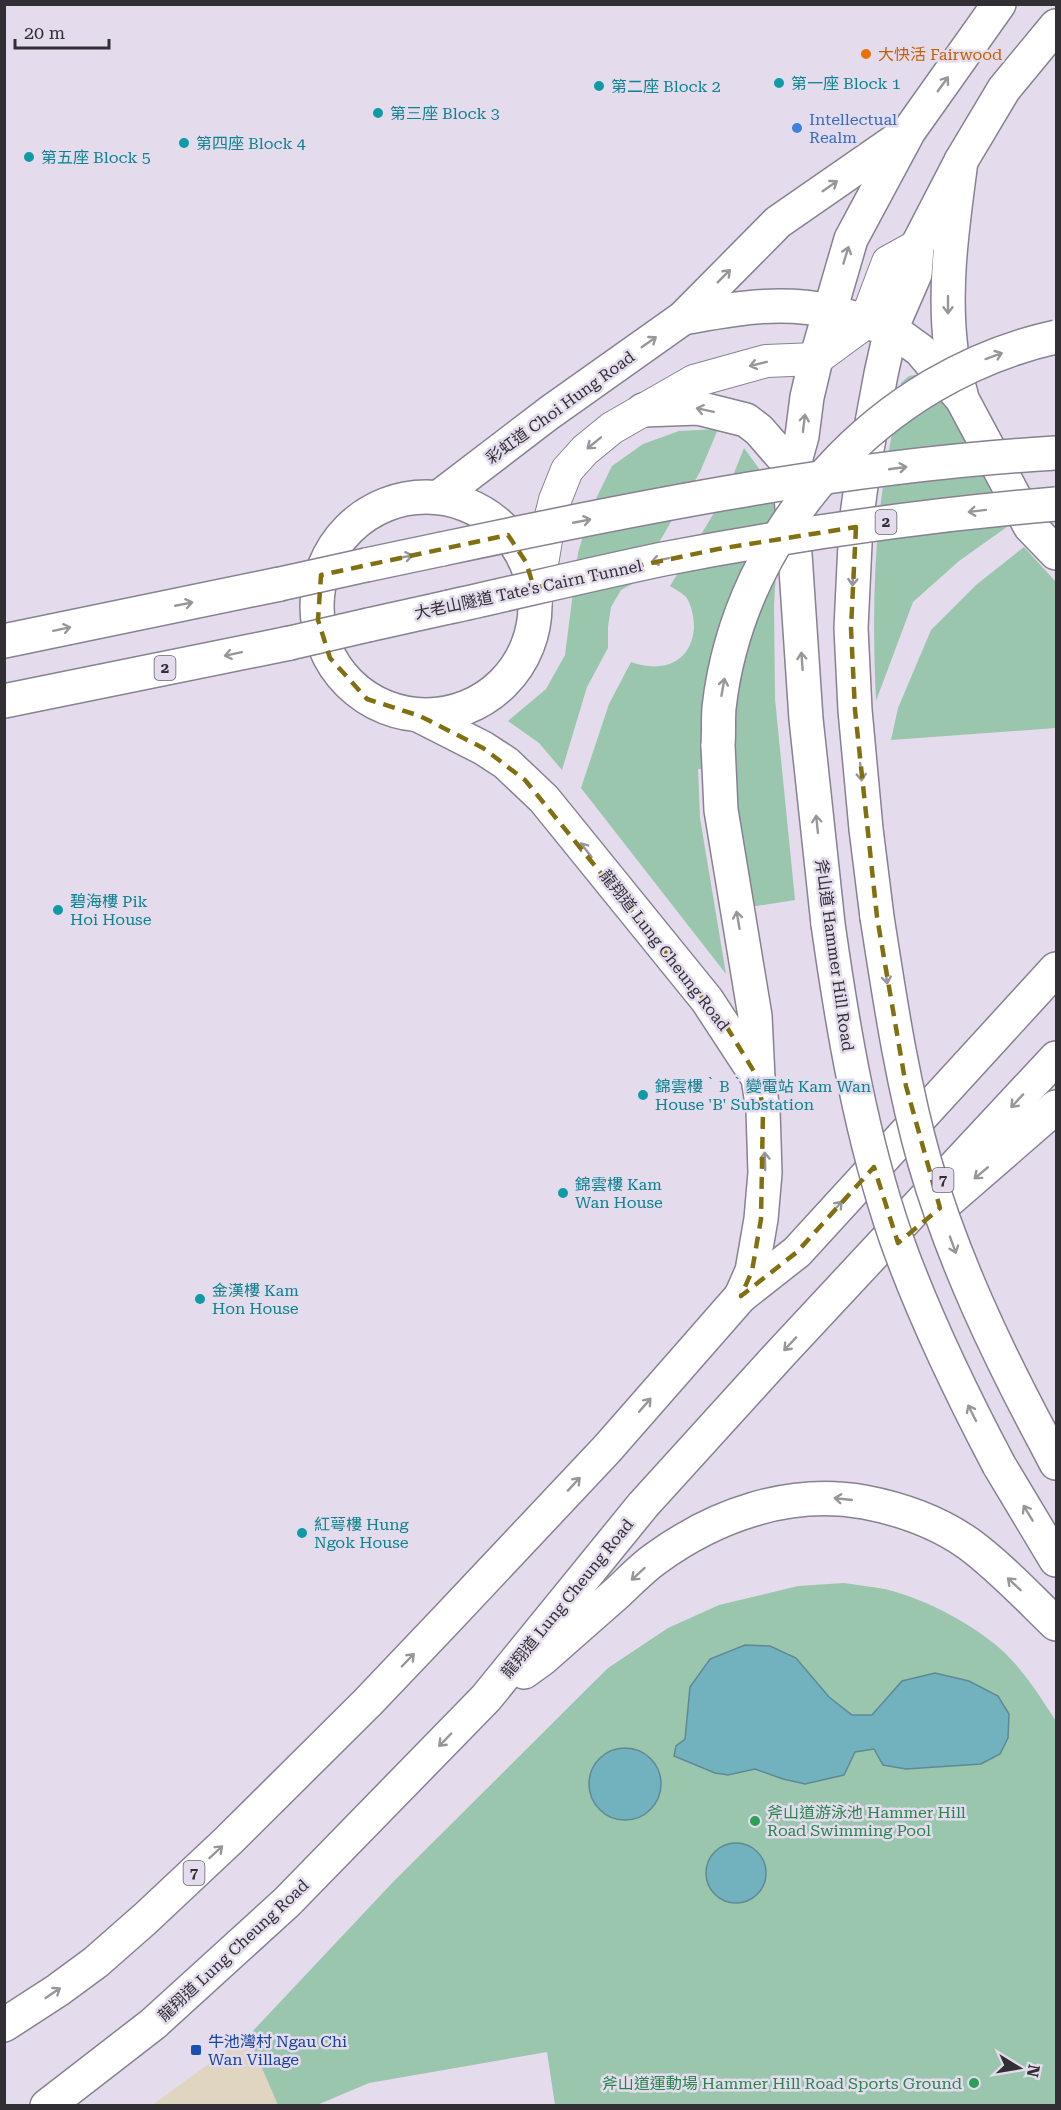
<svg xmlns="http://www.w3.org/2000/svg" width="1061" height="2110" viewBox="0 0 1061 2110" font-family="'Roboto Serif','Noto Sans TC',serif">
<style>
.medical{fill:#dfd5c0}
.green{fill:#9ac6ae}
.water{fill:#72b1be;stroke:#5e8a95;stroke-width:1.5}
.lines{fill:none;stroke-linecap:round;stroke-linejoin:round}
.minor-casing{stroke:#888191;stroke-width:34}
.major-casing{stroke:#888191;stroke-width:36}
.highway-casing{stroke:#888191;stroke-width:36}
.minor{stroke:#fff;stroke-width:32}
.major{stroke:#fff;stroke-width:33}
.highway{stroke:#fff;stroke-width:33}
.major-bridge-casing{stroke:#888191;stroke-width:36;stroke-linecap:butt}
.highway-bridge-casing{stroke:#888191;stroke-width:36;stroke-linecap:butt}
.major-bridge{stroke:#fff;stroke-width:33}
.highway-bridge{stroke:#fff;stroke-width:33}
.oneway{stroke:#98969a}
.marked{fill:none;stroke:#80700f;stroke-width:4.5;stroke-dasharray:12 8;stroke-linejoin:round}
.food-dot{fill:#e8710a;stroke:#e4dced;stroke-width:2}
.culture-dot{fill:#0f9aa8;stroke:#e4dced;stroke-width:2}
.shop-dot{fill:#3f7fe0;stroke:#e4dced;stroke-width:2}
.leisure-dot{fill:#2e9e5b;stroke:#e4dced;stroke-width:2}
.transit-dot{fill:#1a4fb4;stroke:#e4dced;stroke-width:2}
.labels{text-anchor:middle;stroke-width:5;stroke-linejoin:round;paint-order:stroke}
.shield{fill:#e4dced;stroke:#67626c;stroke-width:1.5}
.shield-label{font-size:15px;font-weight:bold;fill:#312e34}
.food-label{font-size:16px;fill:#c56008;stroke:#e4dced;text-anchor:start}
.culture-label{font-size:16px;fill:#0d838f;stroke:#e4dced;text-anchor:start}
.shop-label{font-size:16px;fill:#366cbe;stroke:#e4dced;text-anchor:start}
.street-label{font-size:16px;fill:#312e34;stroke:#e4dced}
.leisure-label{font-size:16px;fill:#27864d;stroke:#e4dced;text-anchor:start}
.transit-label{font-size:16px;fill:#164399;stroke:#e4dced;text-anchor:start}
</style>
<rect width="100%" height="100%" fill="#e4dced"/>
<polygon class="medical" points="248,2036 278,2105 151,2106 226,2051"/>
<g class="green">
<path d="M920 374 938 384 990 488 1011 524 959 561 913 602 876 701C873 637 873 573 880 509 885 467 894 425 901 383L909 376Z"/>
<polygon points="718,429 700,472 636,582 621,590 611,607 608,627 608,648 587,687 562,770 539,743 508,721 546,689 565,655 578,553 590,511 612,466 643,444 679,431"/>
<path d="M744 448 765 477 776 510 778 541 774 604 775 699 795 900 750 907 731 771 698 769 700 818 726 974 581 788 609 704 631 662C661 673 691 664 694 628 694 619 692 605 686 597 682 593 675 589 670 586L726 493Z"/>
<polygon points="1024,547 1056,582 1056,728 891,740 898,708 931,630 976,585"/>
<path d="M844 1583C862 1586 882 1587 899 1593 935 1604 979 1628 1006 1654 1026 1674 1041 1698 1056 1721V2105H555L547 2052 369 2083 317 2105H278L248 2036 393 1882 608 1668 668 1628 719 1605 798 1586Z"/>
</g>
<g class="water">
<polygon points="745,1645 770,1646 796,1658 829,1697 852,1715 872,1715 902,1681 935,1673 969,1681 998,1696 1009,1714 1008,1738 1000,1754 981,1764 906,1769 883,1765 874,1749 855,1752 844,1775 805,1784 783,1779 755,1769 728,1775 715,1773 674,1756 676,1746 685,1739 690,1687 710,1659"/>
<circle cx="625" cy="1784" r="36"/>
<circle cx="736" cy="1873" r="30"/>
</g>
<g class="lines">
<defs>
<polyline id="minor" points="535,606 548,528 555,500 567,470 585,450 612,428 694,381 766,361 816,359 865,323 888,262 917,246"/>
<g id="major">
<path d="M683 318C731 309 780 300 829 311 850 316 870 324 891 329"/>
<polyline points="643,410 698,408 746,420 759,430 786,461 790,479"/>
<circle cx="426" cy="606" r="109"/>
<polyline points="439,497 549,413 683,318 778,222 905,134"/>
<polyline points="420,716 483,748 506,763 544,799 707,1000 758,1078 763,1110 765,1173 761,1219 752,1271 741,1296"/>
<polyline points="877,917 866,829 855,710 851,628 856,523 863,471 881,374 891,329 915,274 917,246 961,161 1004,89 1056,26"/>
<polyline points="828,924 806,719 790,479 802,436 807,397 816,359 851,239 909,131 999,4"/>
<polyline points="1043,1438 1056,1463"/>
<polyline points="999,1465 1056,1560"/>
</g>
<g id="highway">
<polyline points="891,329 920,350 962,399 1030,526 1056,553"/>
<path d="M961 394C957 380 952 364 951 349 943 286 953 223 961 161"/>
<polyline points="366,565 442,549"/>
<polyline points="368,625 449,607"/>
<polyline points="4,641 280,584"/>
<polyline points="4,701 290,643"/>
<polyline points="718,745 721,810 755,1016 758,1078"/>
<polyline points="949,1200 1056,1107"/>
<path d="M524 1672 542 1659C567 1637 592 1615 617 1593 629 1582 641 1569 655 1559 715 1515 789 1489 864 1502 901 1509 938 1522 969 1544 1000 1567 1028 1597 1056 1624"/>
<polyline points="4,2025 58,1990 96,1962 146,1918 229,1840 368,1702 447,1619 607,1449 741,1296 797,1252 1056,969"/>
<polyline points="47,2106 153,2024 287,1902 486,1698 643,1505 782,1352 1056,1058"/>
</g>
</defs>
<use href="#minor" class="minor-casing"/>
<use href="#major" class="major-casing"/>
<use href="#highway" class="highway-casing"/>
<use href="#minor" class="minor"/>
<use href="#major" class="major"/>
<use href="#highway" class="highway"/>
<defs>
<g id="major-bridge">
<path d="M877 917C890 1000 902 1082 925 1163 953 1259 996 1350 1043 1438"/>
<path d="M828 924C843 1030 861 1136 896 1238 924 1317 960 1391 999 1465"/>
</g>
<g id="highway-bridge">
<path d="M442 549C645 506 850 465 1056 453"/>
<polyline points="280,584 366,565"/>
<path d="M449 607C521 591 592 574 663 559 793 534 925 515 1056 504"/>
<polyline points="290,643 368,625"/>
<path d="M718 745C719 733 718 720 719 708 739 529 882 375 1056 337"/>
</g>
</defs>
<use href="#major-bridge" class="major-bridge-casing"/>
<use href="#highway-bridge" class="highway-bridge-casing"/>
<use href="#major-bridge" class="major-bridge"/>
<use href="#highway-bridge" class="highway-bridge"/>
</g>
<defs><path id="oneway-shaft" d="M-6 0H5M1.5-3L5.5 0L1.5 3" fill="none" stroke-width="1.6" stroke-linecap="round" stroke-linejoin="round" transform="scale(1.5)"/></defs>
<g class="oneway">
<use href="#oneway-shaft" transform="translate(943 84) rotate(-54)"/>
<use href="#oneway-shaft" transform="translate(830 186) rotate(-35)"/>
<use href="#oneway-shaft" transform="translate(846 255) rotate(-73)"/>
<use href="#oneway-shaft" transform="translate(724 276) rotate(-45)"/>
<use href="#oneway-shaft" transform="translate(948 305) rotate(90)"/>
<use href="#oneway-shaft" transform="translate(649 342) rotate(-35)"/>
<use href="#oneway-shaft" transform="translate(994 356) rotate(-20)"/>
<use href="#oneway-shaft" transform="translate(758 364) rotate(166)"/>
<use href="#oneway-shaft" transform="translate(705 410) rotate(-168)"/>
<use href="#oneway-shaft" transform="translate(804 423) rotate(-83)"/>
<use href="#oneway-shaft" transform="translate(594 443) rotate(141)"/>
<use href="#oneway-shaft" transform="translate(898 468) rotate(-8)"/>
<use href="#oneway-shaft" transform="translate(977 511) rotate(173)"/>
<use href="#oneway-shaft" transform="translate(582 521) rotate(-11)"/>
<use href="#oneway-shaft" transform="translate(404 557) rotate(-11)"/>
<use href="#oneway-shaft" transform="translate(660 560) rotate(168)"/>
<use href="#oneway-shaft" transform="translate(853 577) rotate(93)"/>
<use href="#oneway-shaft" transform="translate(184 604) rotate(-11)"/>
<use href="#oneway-shaft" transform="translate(62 629) rotate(-12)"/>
<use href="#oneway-shaft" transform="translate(233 654) rotate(168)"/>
<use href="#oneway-shaft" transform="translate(802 661) rotate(-94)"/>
<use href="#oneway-shaft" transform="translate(723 687) rotate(-80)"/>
<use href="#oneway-shaft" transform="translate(861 772) rotate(85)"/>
<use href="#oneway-shaft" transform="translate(817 824) rotate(-96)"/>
<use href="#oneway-shaft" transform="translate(586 850) rotate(-128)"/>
<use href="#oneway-shaft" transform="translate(738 920) rotate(-100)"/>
<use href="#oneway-shaft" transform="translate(886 975) rotate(81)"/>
<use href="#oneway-shaft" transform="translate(1017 1101) rotate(133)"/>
<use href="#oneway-shaft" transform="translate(765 1161) rotate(-92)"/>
<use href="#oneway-shaft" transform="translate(981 1173) rotate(140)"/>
<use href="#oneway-shaft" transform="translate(836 1208) rotate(-47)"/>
<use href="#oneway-shaft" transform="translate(953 1245) rotate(70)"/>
<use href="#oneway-shaft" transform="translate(790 1344) rotate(133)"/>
<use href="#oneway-shaft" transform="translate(645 1405) rotate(-49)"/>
<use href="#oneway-shaft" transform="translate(972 1413) rotate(-117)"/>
<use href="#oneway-shaft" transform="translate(574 1484) rotate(-47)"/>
<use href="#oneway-shaft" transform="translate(843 1499) rotate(-174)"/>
<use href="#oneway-shaft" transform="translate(1028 1513) rotate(-121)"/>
<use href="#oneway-shaft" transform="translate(638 1574) rotate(138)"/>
<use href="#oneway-shaft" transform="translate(1014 1584) rotate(-137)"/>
<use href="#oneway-shaft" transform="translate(408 1660) rotate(-46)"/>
<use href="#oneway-shaft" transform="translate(445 1740) rotate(134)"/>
<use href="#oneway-shaft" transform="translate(216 1852) rotate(-43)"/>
<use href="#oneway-shaft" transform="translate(53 1993) rotate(-34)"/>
</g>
<path class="marked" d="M856 527 851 628 855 710 877 917 906 1086 940 1208 898 1243 874 1167 797 1252 741 1296 752 1271 761 1219 763 1110 758 1078 728 1029 525 780 483 748 420 716 367 699 330 658 318 620 321 575 508 535 526 562 534 588 718 549Z"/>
<circle class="food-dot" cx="866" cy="54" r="6"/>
<g class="culture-dot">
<circle cx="779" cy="83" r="6"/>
<circle cx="599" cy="86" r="6"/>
<circle cx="378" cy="113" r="6"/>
<circle cx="184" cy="143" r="6"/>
<circle cx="29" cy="157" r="6"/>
<circle cx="58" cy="910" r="6"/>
<circle cx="643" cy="1095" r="6"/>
<circle cx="563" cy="1193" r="6"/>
<circle cx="200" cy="1299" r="6"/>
<circle cx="302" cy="1533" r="6"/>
</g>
<circle class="shop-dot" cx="797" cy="128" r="6"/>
<g class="leisure-dot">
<circle cx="755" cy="1821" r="6"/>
<circle cx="974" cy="2083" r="6"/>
</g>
<rect class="transit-dot" x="190" y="2044" width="12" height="12" rx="3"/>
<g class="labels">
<g class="shield">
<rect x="875.5" y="510" width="21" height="24" rx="4.5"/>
<rect x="154.5" y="656" width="21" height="24" rx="4.5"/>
<rect x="932.5" y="1168" width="21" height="24" rx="4.5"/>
<rect x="183.5" y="1861" width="21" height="24" rx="4.5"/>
</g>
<g class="shield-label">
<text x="886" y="527">2</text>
<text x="165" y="673">2</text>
<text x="943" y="1185">7</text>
<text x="194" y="1878">7</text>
</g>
<g class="food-label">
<text x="878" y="60">大快活 Fairwood</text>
</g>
<g class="culture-label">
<text x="791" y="89">第一座 Block 1</text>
<text x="611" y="92">第二座 Block 2</text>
<text x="390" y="119">第三座 Block 3</text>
<text x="196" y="149">第四座 Block 4</text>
<text x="41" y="163">第五座 Block 5</text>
<text x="70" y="907">碧海樓 Pik<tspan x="70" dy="18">Hoi House</tspan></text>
<text x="655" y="1092">錦雲樓‵B‵變電站 Kam Wan<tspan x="655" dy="18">House 'B' Substation</tspan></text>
<text x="575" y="1190">錦雲樓 Kam<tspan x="575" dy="18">Wan House</tspan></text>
<text x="212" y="1296">金漢樓 Kam<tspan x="212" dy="18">Hon House</tspan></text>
<text x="314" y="1530">紅萼樓 Hung<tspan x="314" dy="18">Ngok House</tspan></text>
</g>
<g class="shop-label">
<text x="809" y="125">Intellectual<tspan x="809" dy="18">Realm</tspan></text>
</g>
<g class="street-label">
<text transform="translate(560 407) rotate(-36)" y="6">彩虹道 Choi Hung Road</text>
<text transform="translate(528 589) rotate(-12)" y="6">大老山隧道 Tate's Cairn Tunnel</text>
<text transform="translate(665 950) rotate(52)" y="6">龍翔道 Lung Cheung Road</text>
<text transform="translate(835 955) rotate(82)" y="6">斧山道 Hammer Hill Road</text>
<text transform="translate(567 1598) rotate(-51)" y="6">龍翔道 Lung Cheung Road</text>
<text transform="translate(233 1950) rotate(-43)" y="6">龍翔道 Lung Cheung Road</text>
</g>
<g class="leisure-label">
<text x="767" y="1818">斧山道游泳池 Hammer Hill<tspan x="767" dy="18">Road Swimming Pool</tspan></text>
<text x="962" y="2089" text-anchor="end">斧山道運動場 Hammer Hill Road Sports Ground</text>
</g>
<g class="transit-label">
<text x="208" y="2047">牛池灣村 Ngau Chi<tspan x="208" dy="18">Wan Village</tspan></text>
</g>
</g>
<rect width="1061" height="2110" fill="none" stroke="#312e34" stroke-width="12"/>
<g transform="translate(1019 2068) rotate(101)" stroke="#e4dced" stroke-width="4.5" paint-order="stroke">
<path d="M0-4.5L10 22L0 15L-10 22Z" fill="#312e34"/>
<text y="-9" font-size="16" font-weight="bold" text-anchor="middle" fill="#312e34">N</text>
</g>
<path d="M15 39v9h94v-9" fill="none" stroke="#312e34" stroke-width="3"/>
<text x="24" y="39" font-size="18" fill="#312e34" stroke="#e4dced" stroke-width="4.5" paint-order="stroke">20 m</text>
</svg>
